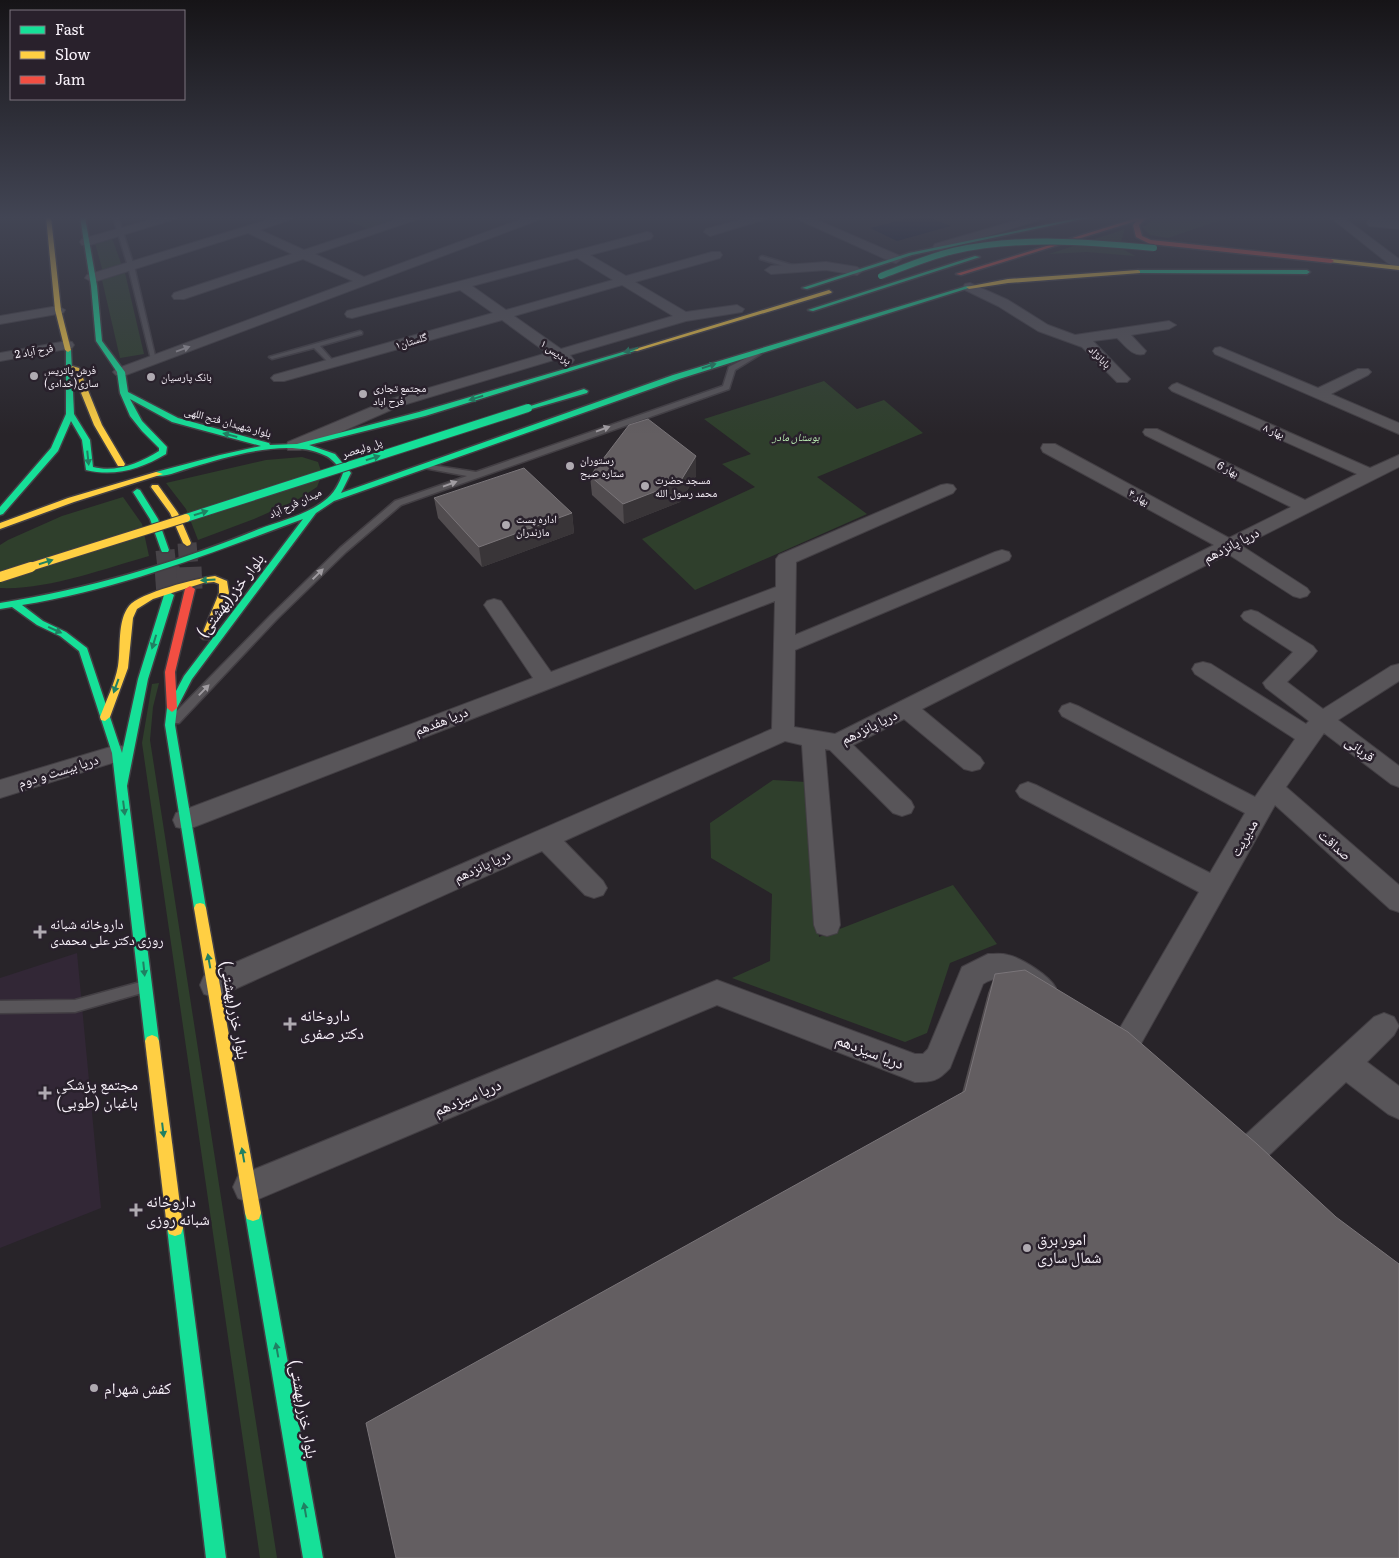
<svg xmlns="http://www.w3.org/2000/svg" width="1399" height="1558" viewBox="0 0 1399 1558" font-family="Literata,'Noto Naskh Arabic',serif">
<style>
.built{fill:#322736}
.green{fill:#2f3f2c}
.water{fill:#040b26}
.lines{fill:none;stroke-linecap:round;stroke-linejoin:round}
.highway-tunnel-far1{stroke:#474348;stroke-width:19;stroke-dasharray:19 10;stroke-linecap:butt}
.highway-tunnel{stroke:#474348;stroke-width:25;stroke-dasharray:25 12;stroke-linecap:butt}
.lane-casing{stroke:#433f44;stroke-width:3}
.street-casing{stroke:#433f44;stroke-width:2}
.fast-casing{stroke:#433f44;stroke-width:3}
.slow-casing{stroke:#433f44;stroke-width:3}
.jam-casing{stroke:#433f44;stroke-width:3}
.lane{fill:#585559;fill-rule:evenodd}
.street{fill:#585559;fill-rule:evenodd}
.fast{fill:#16e098;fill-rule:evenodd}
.slow{fill:#ffcf43;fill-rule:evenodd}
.jam{fill:#f24e42;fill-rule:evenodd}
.fast-bridge-far1-casing{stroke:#433f44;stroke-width:8;stroke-linecap:butt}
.fast-bridge-casing{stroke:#433f44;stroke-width:10;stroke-linecap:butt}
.slow-bridge-far1-casing{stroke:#433f44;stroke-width:10;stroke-linecap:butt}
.slow-bridge-casing{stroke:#433f44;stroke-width:12;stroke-linecap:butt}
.fast-bridge-far1{stroke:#16e098;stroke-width:6}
.fast-bridge{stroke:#16e098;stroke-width:8}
.slow-bridge-far1{stroke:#ffcf43;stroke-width:8}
.slow-bridge{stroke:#ffcf43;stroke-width:10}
.wall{fill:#514c4f}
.shaded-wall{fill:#393538}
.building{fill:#635e61;stroke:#7a7579}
.oneway{fill:#a09ca1}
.oneway2{fill:#208062}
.poi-dot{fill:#afaab1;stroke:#29212c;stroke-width:2}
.labels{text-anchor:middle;stroke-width:5;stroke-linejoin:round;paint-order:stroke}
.far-street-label{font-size:11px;fill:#f8f2fa;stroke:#29212c}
.far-poi-label{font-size:11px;fill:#f8f2fa;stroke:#29212c;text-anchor:start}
.far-park-label{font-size:11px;font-style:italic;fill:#bbeeb3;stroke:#29212c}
.street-label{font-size:14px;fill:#f8f2fa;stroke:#29212c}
.poi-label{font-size:14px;fill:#f8f2fa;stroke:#29212c;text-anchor:start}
.near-street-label{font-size:16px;fill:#f8f2fa;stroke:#29212c}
.near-poi-label{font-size:16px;fill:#f8f2fa;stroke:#29212c;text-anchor:start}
</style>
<rect width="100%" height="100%" fill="#282429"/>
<polygon class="built" points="77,953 101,1208 0,1248 0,978"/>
<g class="green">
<polygon points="358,217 385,217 397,221 370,230 346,220"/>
<polygon points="1204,217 1230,217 1168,238 1150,235 1142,227 1154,220"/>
<polygon points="1125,229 1121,241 1121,248 1135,256 1087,252 1049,254"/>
<polygon points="112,238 122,266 103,272 95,243"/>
<polygon points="125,273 144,354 120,358 102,280"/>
<polygon points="824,381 857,409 884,400 923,433 817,477 867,514 695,590 642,539 755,487 722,464 751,454 704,419"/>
<polygon points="302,457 318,462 322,474 317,487 297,500 254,519 198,540 186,509 166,483 266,460"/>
<path d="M123 497 142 524 149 556C103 569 48 590 0 588V545L8 540 62 516Z"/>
<polygon points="159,683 153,707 150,740 277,1558 260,1558 142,743 152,684"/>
<polygon points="773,780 806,782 819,937 953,885 997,944 950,963 927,1033 905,1042 732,978 770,961 772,894 711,858 710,823"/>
</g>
<polygon class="water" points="913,217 929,217 951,226 897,241 870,228"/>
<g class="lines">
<g class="highway-tunnel-far1">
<polyline points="187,543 189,568"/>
<polyline points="165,550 167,568"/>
</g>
<g class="highway-tunnel">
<polyline points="167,567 169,595"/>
<polyline points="189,567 190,589"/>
</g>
<defs>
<g id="lane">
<polygon points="113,217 118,217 134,266 156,360 151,359 128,266"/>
<polygon points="762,256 799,267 800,268 797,270 760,259 760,257"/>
<polygon points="360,331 362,332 362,334 320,346 334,362 334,364 330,364 314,348 272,359 269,357"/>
<polygon points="756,353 761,354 735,370 729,389 401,505 346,552 277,619 179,723 171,723 170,720 171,717 271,615 340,548 395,501 467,476 424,468 424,464 476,472 723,386 729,367"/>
<polygon points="144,981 149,983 151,987 149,991 75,1012 0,1013 0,1001 75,1000"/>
</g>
<g id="street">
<polygon points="160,217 177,217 175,219 90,245 82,245 80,242 82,239"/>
<polygon points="277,217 294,217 292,219 260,230 304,250 404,217 420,217 418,219 315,254 364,277 527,217 543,217 541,219 126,375 116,375 113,372 116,369 353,281 303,259 184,299 174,299 172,296 174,293 292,254 248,233 97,281 92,282 85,278 87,275"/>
<polygon points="751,217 768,217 766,219 710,236 704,232 706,229"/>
<polygon points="795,217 810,217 900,256 902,259 896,263 892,262 797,219"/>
<polygon points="1028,217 1045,217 1043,219 943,250 935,250 933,247 935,244"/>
<polygon points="1330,217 1343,217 1399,259 1399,269 1394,268"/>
<polygon points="1373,219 1399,221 1399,229 1369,226 1367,223 1369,220"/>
<path d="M647 232 651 233 653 236 651 239 590 255 626 276 712 252H720L722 255 720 258 635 282 686 312 737 305 744 309 742 312 686 321 570 355 574 360 572 363 567 364 557 359 400 406 300 450H288L286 446 288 442 388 400 547 353 502 320 284 381H274L271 378 274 375 493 313 460 290 352 318 347 317 345 314 347 311ZM577 258 613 280 506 310 472 286ZM622 285 673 316 561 349 514 316Z"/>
<polygon points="826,262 857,267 863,271 857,275 826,270 771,274 765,270 771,266"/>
<path d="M970 283 1008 300 1048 325 1075 335 1169 321 1176 325 1169 329 1131 335 1146 351 1144 354C1132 357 1125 345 1117 338L1093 341 1130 379 1127 382H1117L1082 347 1038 331 998 306 965 290 963 287 965 284Z"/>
<polygon points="58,306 65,310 63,313 0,324 0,316"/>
<polygon points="67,341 72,342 74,345 72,348 0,361 0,353"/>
<polygon points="1220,347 1318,388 1358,369 1368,369 1371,372 1368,375 1331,394 1399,423 1399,434 1215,354 1213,351 1215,348"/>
<polygon points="1177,383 1370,468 1399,455 1399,467 1242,546 1307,588 1310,592 1307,596 1300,598 1293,596 1228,554 922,709 980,757 984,763 980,769 972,771 964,769 904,719 853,745 911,801 914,807 911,813 902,816 893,813 830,750 825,749 840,925 837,933 827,936 817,933 814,925 802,745 785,741 564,841 603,881 607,888 603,895 594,898 585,895 542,851 224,994 214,997 204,994 200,985 204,976 772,729 775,601 194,827 185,829 176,827 173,820 176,813 533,678 484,605 487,601 494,599 501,601 551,672 776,587 776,559 779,555 941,485 947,484 953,485 956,489 953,493 796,562 795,635 995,552 1002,550 1009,552 1011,556 1009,560 795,650 794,727 835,734 1214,545 1043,452 1041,448 1043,444 1055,444 1229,538 1291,507 1145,435 1143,432 1145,429 1157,429 1305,500 1357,474 1172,391 1169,388 1172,385"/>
<polygon points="1251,610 1258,612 1313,646 1317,651 1313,656 1287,682 1323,709 1391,666 1399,664 1399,681 1338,720 1399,766 1399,787 1391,784 1324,733 1286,787 1399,885 1399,912 1390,909 1275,805 1138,1049 1128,1053 1118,1049 1113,1040 1199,892 1020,797 1016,791 1020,785 1028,782 1036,785 1210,873 1245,813 1062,716 1059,711 1062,706 1070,703 1078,706 1255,797 1295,739 1195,674 1192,669 1195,664 1203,662 1211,664 1306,724 1309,721 1266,688 1263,683 1293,652 1244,620 1241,616 1244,612"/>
<polygon points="117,745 125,747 129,753 125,759 0,798 0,780"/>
<path d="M988 954C994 954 1002 953 1008 955 1022 958 1050 976 1056 988L1052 997C1021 1008 1014 964 983 984L950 1068C938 1081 933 1082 915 1082L717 1005 249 1203 238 1198 233 1187 238 1176 717 980 915 1054H923L928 1049 962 967Z"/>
<polygon points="1384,1013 1394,1017 1399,1026 1394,1035 1367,1062 1399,1086 1399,1119 1388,1114 1346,1082 1265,1159 1254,1163 1243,1159 1238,1148 1243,1137 1374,1017"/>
</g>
<g id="fast">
<path d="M80 217H85L97 286 102 341 125 372 128 392 178 418 269 443 270 445 297 444 419 412 633 349 638 350 425 416 309 445 335 454 351 473 341 493 673 375 967 286 972 287 679 379 334 501 316 513 192 679 177 708 175 725 206 908 204 912 200 913 196 912 194 908 165 725 167 708 184 676 303 519C211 553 120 589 22 605L43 621 66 632 87 648 122 753 138 679 164 595 169 592 174 595 148 679 127 786 159 1041 157 1045 152 1047 147 1045 145 1041 112 753 79 651 60 636 37 625 12 607 0 609V603C89 589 175 563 259 529 280 521 306 515 324 501 334 494 339 484 343 473 338 466 332 458 324 455 288 438 229 456 193 467 182 470 167 477 156 476V472L220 455 261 446 172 422 130 399 142 421 167 447 166 454C141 469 115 477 86 470L82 440 71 421 58 451 3 514 0 515V507L51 448 66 414V349L71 350 74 414 90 440 93 467C116 473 140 463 159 451V448L142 431 130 416 120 393 117 372 96 341 91 286Z"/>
<polygon points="1083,217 1092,217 912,255 807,289 802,288 909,253"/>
<polygon points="975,256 980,257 813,311 808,310"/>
<polygon points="1138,270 1307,270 1310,272 1307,274 1136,273 1136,271"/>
<polygon points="584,389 588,391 587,393 528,410 524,408"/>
<polygon points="137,489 140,490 158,519 169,550 168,552 162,552 161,550 150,519 133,492"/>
<polygon points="253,1205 259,1207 261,1213 323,1558 303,1558 245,1213 247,1207"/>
<polygon points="175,1220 181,1222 183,1228 226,1558 206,1558 167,1228 169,1222"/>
</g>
<g id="slow">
<polygon points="46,217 51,217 61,310 71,350 68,352 65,350 55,310"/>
<polygon points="1331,259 1399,266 1399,270 1329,262 1329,260"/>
<polygon points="1138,270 1140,271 1140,273 1008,283 969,289 966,287 1008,279"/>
<polygon points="829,290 832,292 831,293 637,351 632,350"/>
<polygon points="72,366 79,368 102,425 125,464 124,466 118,466 94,425 71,368"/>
<polygon points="156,472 163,474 74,502 0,529 0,523 68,498"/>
<polygon points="152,485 158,485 178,513 191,543 190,545 187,546 183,543 170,513 151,487"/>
<path d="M215 576 227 581 229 593 209 639H203L201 637 219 593V584L214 582 203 583 153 599 137 609 133 618 128 668 110 717 105 721 101 720 100 717C106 701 115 683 118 666 121 648 117 621 129 606 139 593 198 578 215 576Z"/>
<polygon points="200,903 204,904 206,908 261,1213 259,1219 253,1221 247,1219 245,1213 194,908 196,904"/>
<polygon points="152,1035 157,1037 159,1041 183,1228 181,1234 175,1236 169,1234 167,1228 145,1041 147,1037"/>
</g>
<g id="jam">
<polygon points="1140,217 1147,217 1139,225 1142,236 1151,240 1331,259 1334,261 1331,263 1150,244 1136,237 1133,225 1136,221 961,275 956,274"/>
<polygon points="190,586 195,589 175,672 177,708 172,712 167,708 165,672 185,589"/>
</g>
</defs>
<use href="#lane" class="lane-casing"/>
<use href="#street" class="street-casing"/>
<use href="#fast" class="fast-casing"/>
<use href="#slow" class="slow-casing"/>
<use href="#jam" class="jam-casing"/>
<use href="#lane" class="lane"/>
<use href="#street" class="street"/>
<use href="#fast" class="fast"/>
<use href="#slow" class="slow"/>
<use href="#jam" class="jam"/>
<defs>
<path id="fast-bridge-far1" d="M881 276C905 267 928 257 953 251 1019 236 1088 242 1154 248"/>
<polyline id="fast-bridge" points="186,518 528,408"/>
<polyline id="slow-bridge-far1" points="27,568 186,518"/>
<polyline id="slow-bridge" points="0,577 31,567"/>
</defs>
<use href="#fast-bridge-far1" class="fast-bridge-far1-casing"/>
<use href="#fast-bridge" class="fast-bridge-casing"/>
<use href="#slow-bridge-far1" class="slow-bridge-far1-casing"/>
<use href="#slow-bridge" class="slow-bridge-casing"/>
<use href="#fast-bridge-far1" class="fast-bridge-far1"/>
<use href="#fast-bridge" class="fast-bridge"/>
<use href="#slow-bridge-far1" class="slow-bridge-far1"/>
<use href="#slow-bridge" class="slow-bridge"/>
</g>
<g class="wall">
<polygon points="590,476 696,476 680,502 624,524 592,495"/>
<polygon points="434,498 572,513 574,533 482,567 438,518"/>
<polygon points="995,974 1128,1032 962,1093 988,993"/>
</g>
<g class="shaded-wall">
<polygon points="696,456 696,476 680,502 624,524 623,504"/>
<polygon points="572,513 574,533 482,567 479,547"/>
</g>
<g class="building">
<polygon points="648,419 696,456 680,482 623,504 590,476 629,425"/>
<polygon points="524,468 572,513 479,547 434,498"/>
<polygon points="1025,970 1128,1032 1257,1144 1336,1217 1399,1264 1399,1558 396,1558 366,1423 965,1091 995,974"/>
</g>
<defs><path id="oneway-solid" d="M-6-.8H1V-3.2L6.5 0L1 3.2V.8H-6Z" transform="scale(1.25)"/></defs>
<g class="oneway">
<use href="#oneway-solid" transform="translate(183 349) rotate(-20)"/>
<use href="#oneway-solid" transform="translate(603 429) rotate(-20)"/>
<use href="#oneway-solid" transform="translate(450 484) rotate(-20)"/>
<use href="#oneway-solid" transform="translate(318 574) rotate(-44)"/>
<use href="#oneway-solid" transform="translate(204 690) rotate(-46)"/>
</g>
<g class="oneway2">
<use href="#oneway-solid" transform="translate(631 350) rotate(163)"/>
<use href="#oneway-solid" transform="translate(709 366) rotate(-18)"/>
<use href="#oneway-solid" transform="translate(476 398) rotate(163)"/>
<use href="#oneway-solid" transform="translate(230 435) rotate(-165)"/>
<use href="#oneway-solid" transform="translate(88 458) rotate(84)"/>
<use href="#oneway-solid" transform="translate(373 458) rotate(-18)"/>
<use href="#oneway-solid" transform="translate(201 513) rotate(-18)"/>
<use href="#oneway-solid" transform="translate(46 562) rotate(-18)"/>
<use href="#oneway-solid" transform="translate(208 580) rotate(176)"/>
<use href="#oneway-solid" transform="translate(55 630) rotate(24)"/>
<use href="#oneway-solid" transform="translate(154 642) rotate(107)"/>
<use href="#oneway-solid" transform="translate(116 686) rotate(110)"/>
<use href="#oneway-solid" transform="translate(124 808) rotate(83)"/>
<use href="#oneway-solid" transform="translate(209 961) rotate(-100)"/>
<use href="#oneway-solid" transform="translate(144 969) rotate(84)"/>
<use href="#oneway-solid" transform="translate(163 1130) rotate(83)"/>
<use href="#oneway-solid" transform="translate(243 1155) rotate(-100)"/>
<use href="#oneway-solid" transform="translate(277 1350) rotate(-100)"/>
<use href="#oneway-solid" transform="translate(305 1510) rotate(-100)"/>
</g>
<linearGradient id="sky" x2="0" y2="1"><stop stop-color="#161417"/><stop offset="0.5" stop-color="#424554"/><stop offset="1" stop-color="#424554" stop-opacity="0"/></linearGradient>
<rect width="1399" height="435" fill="url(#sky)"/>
<g class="poi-dot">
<circle cx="34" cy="376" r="5"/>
<circle cx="151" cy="377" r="5"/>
<circle cx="363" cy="394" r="5"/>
<circle cx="570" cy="466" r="5"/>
<circle cx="645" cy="486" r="5"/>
<circle cx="506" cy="525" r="5"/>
<path d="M37.5 924.5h5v5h5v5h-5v5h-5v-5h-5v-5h5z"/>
<path d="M287.5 1016.5h5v5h5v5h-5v5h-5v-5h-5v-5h5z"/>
<path d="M42.5 1085.5h5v5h5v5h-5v5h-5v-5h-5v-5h5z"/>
<path d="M133.5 1202.5h5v5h5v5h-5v5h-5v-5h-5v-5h5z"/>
<circle cx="1027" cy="1248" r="5"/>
<circle cx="94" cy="1388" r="5"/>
</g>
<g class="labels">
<g class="far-street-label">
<text transform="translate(411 341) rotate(-16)" y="4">گلستان۱</text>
<text transform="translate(34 351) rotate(-10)" y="4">فرح آباد 2</text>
<text transform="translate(556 352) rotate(35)" y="4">پردیس ۱</text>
<text transform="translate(1100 357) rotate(45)" y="4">بابانژاد</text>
<text transform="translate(228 422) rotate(15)" y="4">بلوار شهیدان فتح اللهی</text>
<text transform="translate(1274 431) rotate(24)" y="4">بهار ۸</text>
<text transform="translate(362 448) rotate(-18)" y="4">پل ولیعصر</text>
<text transform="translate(1228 469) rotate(26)" y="4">بهار 6</text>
<text transform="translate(1139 497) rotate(29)" y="4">بهار ۴</text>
<text transform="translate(295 503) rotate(-25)" y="4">میدان فرح آباد</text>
</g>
<g class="far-poi-label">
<text x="44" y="374">فرش پاتریس<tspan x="44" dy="13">(خدادی)ساری</tspan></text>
<text x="161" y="381">بانک پارسیان</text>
<text x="373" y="392">مجتمع تجاری<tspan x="373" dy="13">فرح اباد</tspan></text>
<text x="580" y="464">رستوران<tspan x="580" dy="13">ستاره صبح</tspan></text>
<text x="655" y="484">مسجد حضرت<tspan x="655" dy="13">محمد رسول الله</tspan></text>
<text x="516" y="523">اداره پست<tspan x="516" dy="13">مازندران</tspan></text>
</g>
<g class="far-park-label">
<text x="796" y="441">بوستان مادر</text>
</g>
<g class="street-label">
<text transform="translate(1231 545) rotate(-27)" y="5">دریا پانزدهم</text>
<text transform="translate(441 721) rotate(-21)" y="5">دریا هفدهم</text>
<text transform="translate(869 727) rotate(-26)" y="5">دریا پانزدهم</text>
<text transform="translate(1360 749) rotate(36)" y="5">قربانی</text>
<text transform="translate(58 771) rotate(-17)" y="5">دریا بیست و دوم</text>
<text transform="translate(1244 838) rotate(-60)" y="5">مدیریت</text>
<text transform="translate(1335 845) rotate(41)" y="5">صداقت</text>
<text transform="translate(482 866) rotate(-24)" y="5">دریا پانزدهم</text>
</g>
<g class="poi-label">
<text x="50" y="929">داروخانه شبانه<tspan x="50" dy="16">روزی دکتر علی محمدی</tspan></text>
</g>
<g class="near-street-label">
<text transform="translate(230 595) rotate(-53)" y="6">بلوار خزر(بهشتی)</text>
<text transform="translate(235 1010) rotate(80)" y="6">بلوار خزر(بهشتی)</text>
<text transform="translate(870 1051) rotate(21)" y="6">دریا سیزدهم</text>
<text transform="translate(467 1097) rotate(-23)" y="6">دریا سیزدهم</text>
<text transform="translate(304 1409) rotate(80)" y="6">بلوار خزر(بهشتی)</text>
</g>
<g class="near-poi-label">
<text x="300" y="1021">داروخانه<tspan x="300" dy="18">دکتر صفری</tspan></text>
<text x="56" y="1090">مجتمع پزشکی<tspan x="56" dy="18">باغبان (طوبی)</tspan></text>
<text x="146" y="1207">داروخانه<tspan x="146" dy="18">شبانه روزی</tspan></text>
<text x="1037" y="1245">امور برق<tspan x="1037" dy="18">شمال ساری</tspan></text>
<text x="104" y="1394">کفش شهرام</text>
</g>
</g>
<rect x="10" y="10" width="175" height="90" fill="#29212c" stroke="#7c757e"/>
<rect x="20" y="26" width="25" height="8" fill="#16e098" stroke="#7c757e"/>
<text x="55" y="35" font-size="15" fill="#f8f2fa">Fast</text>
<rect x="20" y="51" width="25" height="8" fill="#ffcf43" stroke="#7c757e"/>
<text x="55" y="60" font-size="15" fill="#f8f2fa">Slow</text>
<rect x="20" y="76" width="25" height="8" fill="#f24e42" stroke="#7c757e"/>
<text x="55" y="85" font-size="15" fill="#f8f2fa">Jam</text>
</svg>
